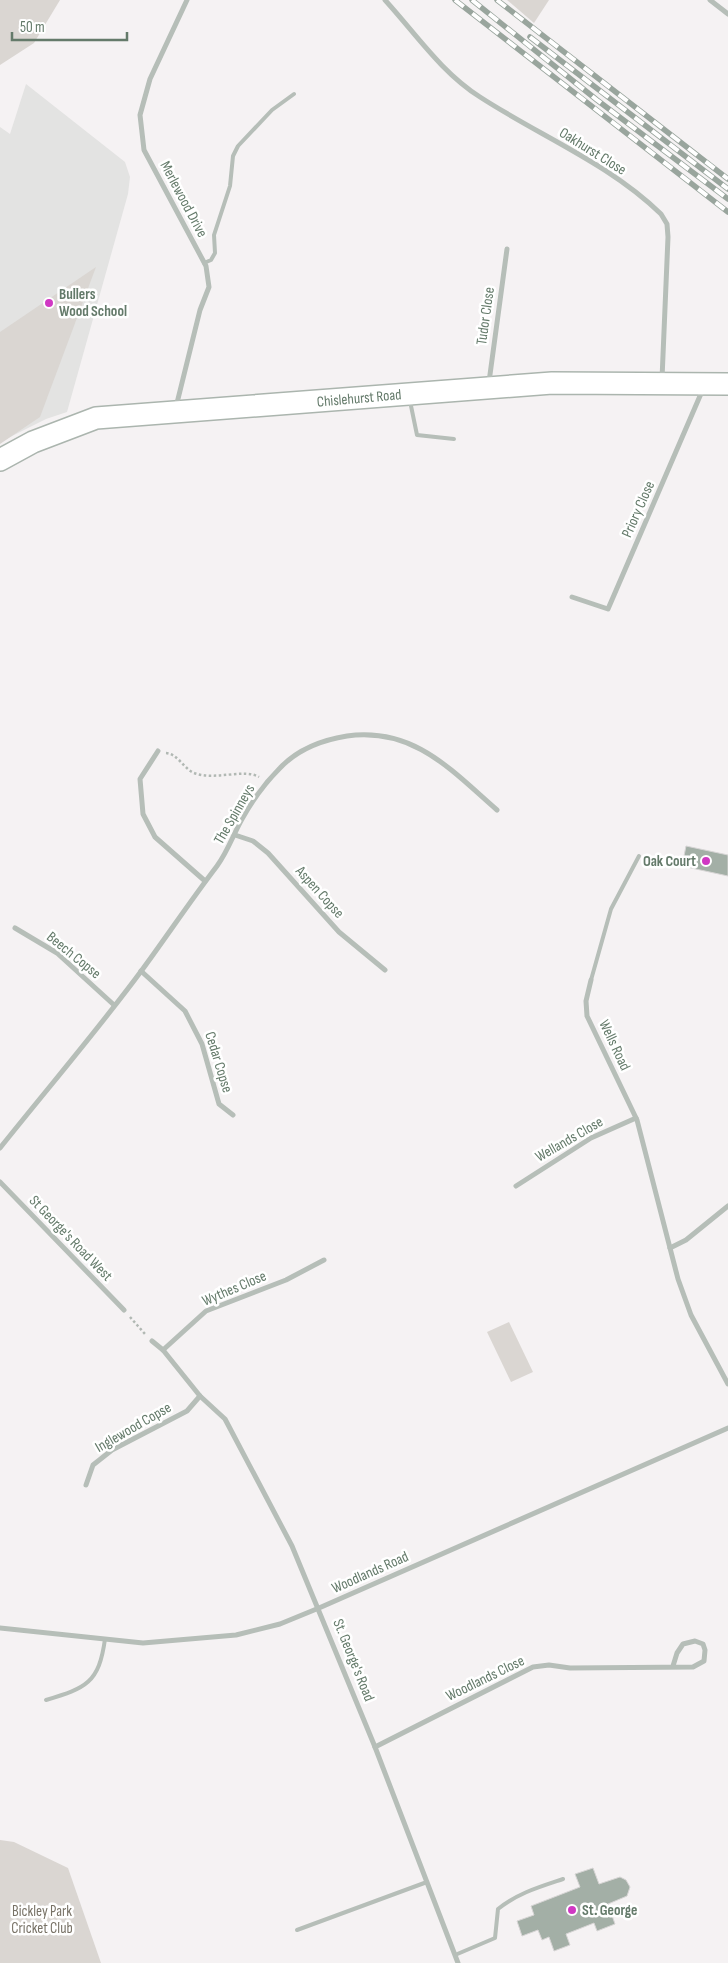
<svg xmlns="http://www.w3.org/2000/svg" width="728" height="1963" viewBox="0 0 728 1963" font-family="'Sofia Sans Condensed',sans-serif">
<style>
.built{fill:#e3e3e2}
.green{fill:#dad6d2}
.building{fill:#a3afa6;stroke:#d7d5d5}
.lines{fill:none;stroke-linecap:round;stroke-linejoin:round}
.secondary-casing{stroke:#abb5ae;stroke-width:24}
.path{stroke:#b1b8b3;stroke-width:2.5;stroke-dasharray:2.5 2.5;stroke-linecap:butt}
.service{stroke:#b6beb8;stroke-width:4}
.minor{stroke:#b6beb8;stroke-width:5}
.secondary{stroke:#fff;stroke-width:21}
.rail-casing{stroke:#99a59d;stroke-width:5.5}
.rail{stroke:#fff;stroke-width:4;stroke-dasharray:11;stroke-linecap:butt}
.poi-dot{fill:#d038c3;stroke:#fff;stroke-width:2}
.labels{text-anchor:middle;stroke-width:5;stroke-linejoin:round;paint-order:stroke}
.street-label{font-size:15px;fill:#647a6a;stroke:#fff}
.poi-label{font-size:15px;font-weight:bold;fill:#647a6a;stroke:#fff;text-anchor:start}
.park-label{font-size:15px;fill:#787266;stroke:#fff}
</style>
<rect width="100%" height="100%" fill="#f5f2f3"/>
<polygon class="built" points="26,84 125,162 130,177 128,194 67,412 46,419 0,442 0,127 10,134"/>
<g class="green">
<polygon points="0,0 60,0 34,43 0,65"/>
<polygon points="507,0 549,0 534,23"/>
<polygon points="96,267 40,417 0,444 0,332"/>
<polygon points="509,1322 533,1372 511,1382 487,1332"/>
<polygon points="0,1840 14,1842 68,1868 101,1963 0,1963"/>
</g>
<g class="building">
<polygon points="686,846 728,855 728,876 682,866"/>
<polygon points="593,1868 599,1884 620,1877 626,1880 630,1887 627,1896 608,1904 615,1924 597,1931 594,1923 566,1934 570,1945 554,1951 549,1937 542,1940 538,1930 522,1936 517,1921 534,1915 531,1906 580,1887 575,1874"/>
</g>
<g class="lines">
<defs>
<polyline id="secondary" points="0,460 33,442 96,418 552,383 728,384"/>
</defs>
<use href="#secondary" class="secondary-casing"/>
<g class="path">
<path d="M166 753C178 754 183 768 194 773 215 781 244 768 259 777"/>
<polyline points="130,1317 145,1334"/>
</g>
<g class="service">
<polyline points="204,263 211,260 215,253 214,235 230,186 233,156 238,146 272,110 294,94"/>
<polyline points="410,401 417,435 454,439"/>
<polyline points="591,980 611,909 639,856"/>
<path d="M46 1700C86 1688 99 1683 105 1639"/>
<polyline points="297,1930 427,1882"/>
<path d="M455 1955 495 1938 498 1909C518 1893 539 1887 563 1879"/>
</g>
<g class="minor">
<path d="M385 0C416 34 441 72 480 97 540 136 610 164 661 214L667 224 668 237 662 379"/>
<polyline points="710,0 728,14"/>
<polyline points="489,382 507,249"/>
<polyline points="176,407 200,310 209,287 206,266 144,150 140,115 150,79 187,0"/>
<polyline points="572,597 608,609 703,389"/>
<polyline points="158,751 140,779 143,814 155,837 205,881"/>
<polyline points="235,835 253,841 268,853 339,932 385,970"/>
<polyline points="15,928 57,953 114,1005"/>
<polyline points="141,971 185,1011 202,1044 219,1104 233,1115"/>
<polyline points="591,980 586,1001 587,1016 637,1120 678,1279 691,1315 728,1384"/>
<path d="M0 1148C47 1089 97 1031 142 970 167 936 191 900 217 866 228 851 233 835 242 819 252 801 265 783 280 768 297 750 322 740 347 736 414 727 451 770 497 810"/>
<polyline points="0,1182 124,1310"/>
<polyline points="516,1186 591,1138 636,1118"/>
<polyline points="670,1248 686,1240 728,1206"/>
<polyline points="152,1341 163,1350 200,1396 225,1419 292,1546 375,1747 458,1963"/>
<polyline points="163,1350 206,1311 286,1280 324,1260"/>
<polyline points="86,1485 93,1465 112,1450 187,1411 200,1396"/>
<polyline points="0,1628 143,1643 236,1635 280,1624 319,1608 728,1428"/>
<polyline points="375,1747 533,1667 549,1665 570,1668 693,1667 704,1661 705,1650 703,1644 695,1641 683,1644 677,1653 673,1666"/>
</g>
<use href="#secondary" class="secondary"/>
<defs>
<g id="rail">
<polyline points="455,0 728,212"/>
<polyline points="472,0 597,100 728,199"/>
<polyline points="497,0 728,179"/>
<polyline points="530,37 728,189"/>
</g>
</defs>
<use href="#rail" class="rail-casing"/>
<use href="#rail" class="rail"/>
</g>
<g class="poi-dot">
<circle cx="49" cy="303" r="5"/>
<circle cx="706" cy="861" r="5"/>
<circle cx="572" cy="1910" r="5"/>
</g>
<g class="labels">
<g class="street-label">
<text transform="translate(593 151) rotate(32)" y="5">Oakhurst Close</text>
<text transform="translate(184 199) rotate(62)" y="5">Merlewood Drive</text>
<text transform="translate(485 316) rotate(-82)" y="5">Tudor Close</text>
<text transform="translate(359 398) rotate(-5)" y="5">Chislehurst Road</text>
<text transform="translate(638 509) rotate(-66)" y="5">Priory Close</text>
<text transform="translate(234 814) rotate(-60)" y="5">The Spinneys</text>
<text transform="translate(320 892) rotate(48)" y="5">Aspen Copse</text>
<text transform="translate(74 955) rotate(39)" y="5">Beech Copse</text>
<text transform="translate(615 1045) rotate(65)" y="5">Wells Road</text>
<text transform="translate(219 1062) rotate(73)" y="5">Cedar Copse</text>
<text transform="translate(569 1139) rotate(-30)" y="5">Wellands Close</text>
<text transform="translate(71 1238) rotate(46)" y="5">St George's Road West</text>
<text transform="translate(234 1288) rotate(-23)" y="5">Wythes Close</text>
<text transform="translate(133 1427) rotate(-30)" y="5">Inglewood Copse</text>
<text transform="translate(370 1572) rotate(-24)" y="5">Woodlands Road</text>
<text transform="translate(354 1660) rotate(68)" y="5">St. George's Road</text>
<text transform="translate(485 1678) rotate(-26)" y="5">Woodlands Close</text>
</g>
<g class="poi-label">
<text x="59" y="299">Bullers<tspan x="59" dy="17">Wood School</tspan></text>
<text x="696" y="866" text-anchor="end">Oak Court</text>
<text x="582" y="1915">St. George</text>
</g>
<g class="park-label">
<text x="42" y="1916">Bickley Park<tspan x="42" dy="17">Cricket Club</tspan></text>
</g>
</g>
<path d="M12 32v8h115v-8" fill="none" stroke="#647a6a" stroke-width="2.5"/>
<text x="20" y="32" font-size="15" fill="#647a6a" stroke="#ffffff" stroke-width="4" paint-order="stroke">50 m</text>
</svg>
